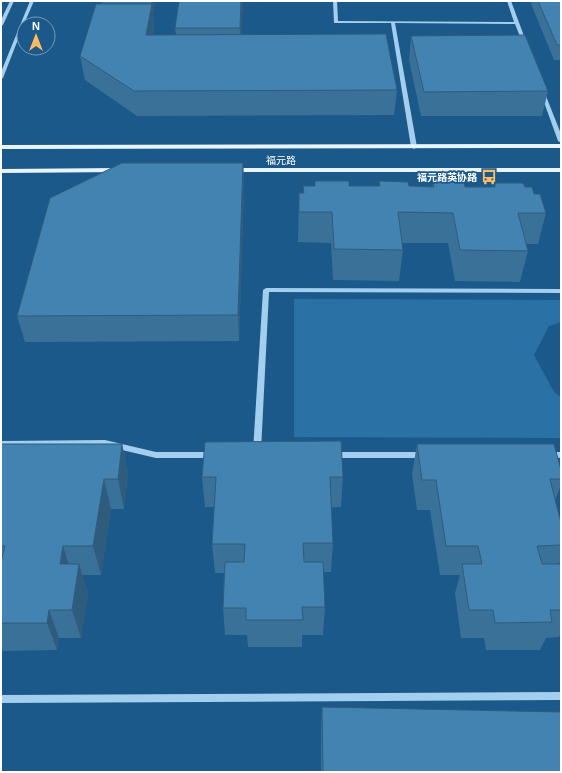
<svg xmlns="http://www.w3.org/2000/svg" width="562" height="773" viewBox="0 0 562 773" font-family="Helvetica,'Noto Sans SC',sans-serif">
<style>
.green{fill:#2a72a5}
.lines{fill:none;stroke-linecap:round;stroke-linejoin:round}
.minor{fill:#a3ceed;fill-rule:evenodd}
.major{fill:#e9f4ff;fill-rule:evenodd}
.wall{fill:#3a7199}
.shaded-wall{fill:#2f5c7d}
.building{fill:#4383b2;stroke:#2f5c7d}
.labels{text-anchor:middle;stroke-width:3.5;stroke-linejoin:round;paint-order:stroke}
.far-street-label{font-size:10px;fill:#fff;stroke:#1a5989}
.far-poi-label{font-size:10px;font-weight:bold;fill:#fff;stroke:#1a5989;text-anchor:end}
</style>
<rect width="100%" height="100%" fill="#1a5989"/>
<polygon class="green" points="294,299 561,300 561,322 549,326 534,355 554,392 561,397 561,438 294,437"/>
<g class="lines">
<g class="minor">
<polygon points="10,1 14,1 3,25 1,26 1,20"/>
<polygon points="30,1 34,1 24,24 3,78 1,79 1,72"/>
<polygon points="333,1 337,1 338,21 514,22 507,1 511,1 527,44 525,45 523,44 515,24 395,23 417,147 414,149 411,147 391,23 334,23"/>
<polygon points="540,90 544,91 561,134 561,143 558,141 540,91"/>
<polygon points="266,288 561,289 561,293 269,292 261,451 260,453 254,453 253,451 263,290"/>
<polygon points="105,440 156,452 213,452 216,453 217,455 216,457 213,458 156,458 105,446 1,447 1,441"/>
<polygon points="334,452 423,452 426,453 427,455 426,457 423,458 334,458 331,457 330,455 331,453"/>
<polygon points="548,452 561,452 561,458 545,457 544,455 545,453"/>
<polygon points="561,692 561,700 1,703 1,695"/>
</g>
<g class="major">
<polygon points="561,144 561,148 1,149 1,145"/>
<polygon points="119,168 122,168 122,172 1,173 1,169"/>
<polygon points="228,168 561,168 561,172 231,172 227,170"/>
</g>
</g>
<g class="wall">
<polygon points="101,1 155,1 153,13 154,27 153,35 176,35 175,28 243,1 241,35 397,90 394,115 137,116 85,80 80,56 102,4"/>
<polygon points="532,1 561,1 561,60 554,60 531,4"/>
<polygon points="411,36 548,91 542,116 421,116 409,60"/>
<polygon points="243,163 244,188 239,341 25,342 17,316"/>
<polygon points="315,181 349,186 379,186 379,181 409,186 432,187 433,182 465,187 493,187 494,183 525,187 534,194 546,213 538,244 526,244 528,251 520,282 455,281 448,243 402,243 403,250 399,281 333,280 331,243 298,242 299,193 303,193 303,186 315,186"/>
<polygon points="1,444 122,444 128,474 124,509 111,509 101,575 82,575 88,593 81,638 59,638 57,650 3,651 1,647"/>
<polygon points="417,444 561,470 561,485 555,501 561,523 561,559 559,564 561,565 561,633 559,637 546,638 540,650 486,650 484,638 461,638 455,593 460,575 440,575 430,510 417,510 412,474"/>
<polygon points="202,477 343,477 341,507 331,507 333,543 331,572 323,572 325,607 323,635 302,635 302,647 248,647 247,635 225,635 223,608 224,573 215,573 212,544 214,507 205,507"/>
<polygon points="322,707 561,772 321,772 321,728"/>
</g>
<g class="shaded-wall">
<polygon points="151,1 155,1 153,13 154,27 149,59 146,35 152,5"/>
<polygon points="241,1 243,1 241,48 240,28"/>
<polygon points="243,163 244,188 239,341 238,315"/>
<polygon points="122,444 128,474 124,509 118,479"/>
<polygon points="104,479 111,509 101,575 93,546"/>
<polygon points="63,546 72,575 60,564"/>
<polygon points="79,564 88,593 81,638 72,610"/>
<polygon points="49,610 59,638 57,650 47,623"/>
</g>
<g class="building">
<polygon points="179,1 241,1 240,28 175,28"/>
<polygon points="538,1 561,1 561,45 557,45"/>
<polygon points="96,4 152,4 146,35 386,34 397,90 134,91 80,56"/>
<polygon points="525,35 548,91 424,92 411,36"/>
<polygon points="122,163 243,163 238,315 17,316 50,198"/>
<polygon points="315,181 349,181 349,186 380,186 379,181 408,182 409,186 434,187 433,182 464,182 465,187 495,187 494,183 523,183 525,187 532,187 534,194 540,194 546,213 518,213 528,251 460,250 453,213 398,212 403,250 334,249 332,212 299,212 299,193 304,193 303,186 315,186"/>
<polygon points="341,441 343,477 330,477 333,543 303,543 304,562 323,562 325,607 302,607 303,620 246,620 246,608 223,608 225,562 244,562 245,544 212,544 216,477 202,477 205,442"/>
<polygon points="1,444 122,444 118,479 104,479 93,546 63,546 60,564 79,564 72,610 49,610 47,623 1,623 1,562 5,546 1,546"/>
<polygon points="417,444 554,444 561,470 561,479 550,479 561,523 561,545 537,546 542,564 561,564 561,610 550,610 552,622 495,623 493,610 469,610 462,564 482,564 478,546 446,546 436,480 422,480"/>
<polygon points="322,707 561,712 561,772 323,772"/>
</g>
<defs>
<symbol id="bus-bare" viewBox="-9 -9 18 18"><path d="M-5-6H5V4H4V6H2V4H-2V6H-4V4H-5ZM-3.5-4V0h7V-4ZM-3.5 1.2v1.5H-2V1.2ZM2 1.2v1.5H3.5V1.2Z" fill="#ffbb5f" stroke="#1a5989" stroke-width="2.5" paint-order="stroke"/></symbol>
</defs>
<g fill-rule="evenodd">
<use href="#bus-bare" x="478" y="166" width="22" height="22"/>
</g>
<g class="labels">
<g class="far-street-label">
<text x="281" y="164">福元路</text>
</g>
<g class="far-poi-label">
<text x="477" y="181">福元路英协路</text>
</g>
</g>
<rect width="562" height="773" fill="none" stroke="#ffffff" stroke-width="4"/>
<g transform="translate(36 36)"><circle r="19" fill="#1a5989" stroke="#769bb8"/>
<path d="M0-3L7 15L0 10L-7 15Z" fill="#ffbb5f"/>
<text y="-6" font-size="11" font-weight="bold" text-anchor="middle" fill="#ffffff">N</text>
</g>
</svg>
